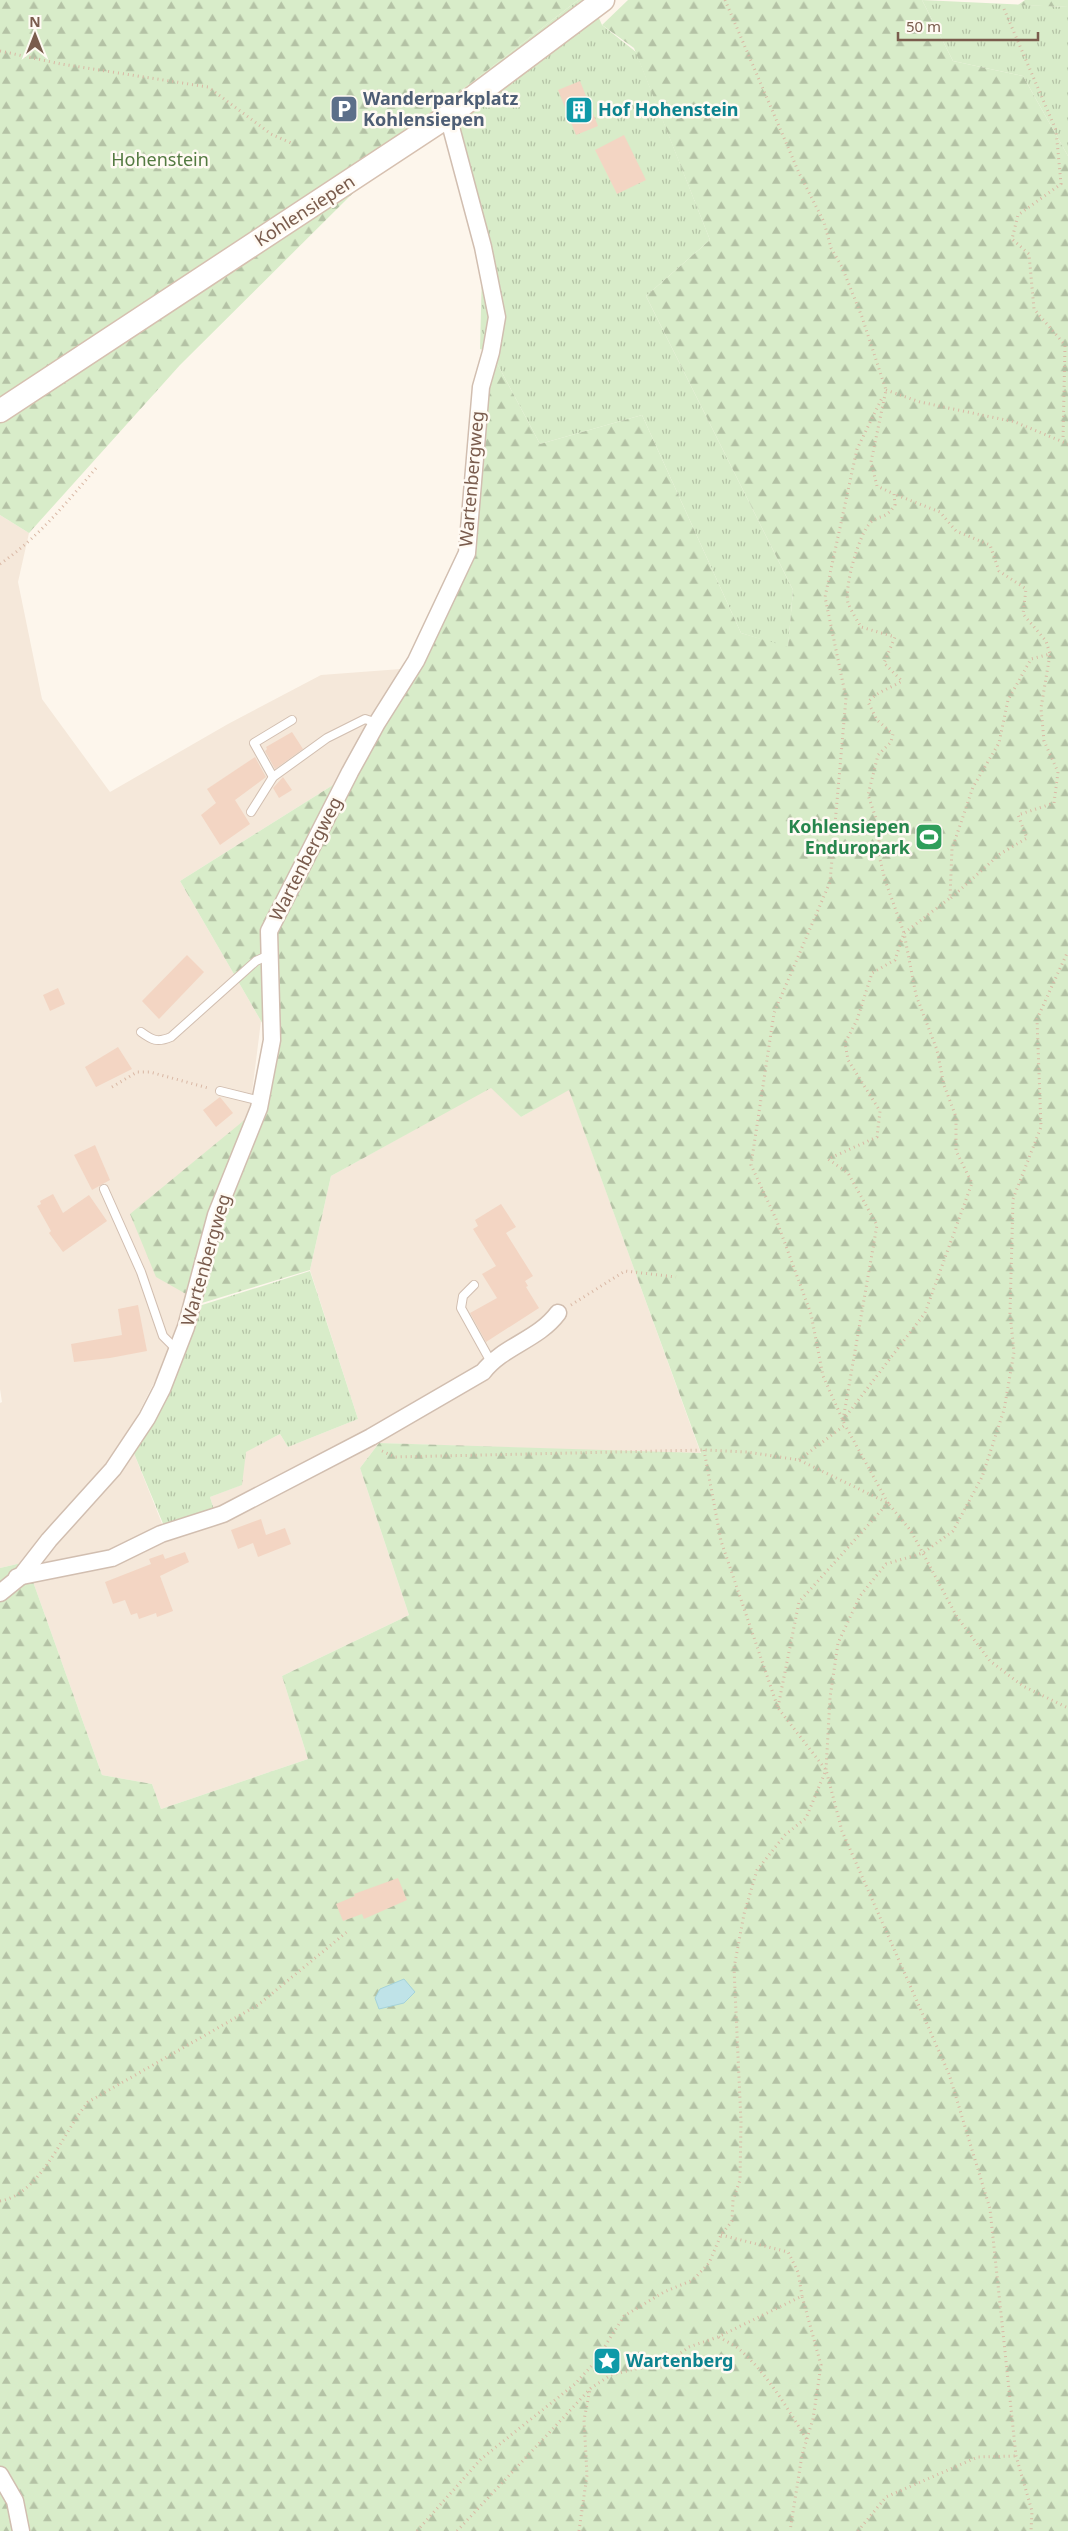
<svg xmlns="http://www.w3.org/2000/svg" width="1068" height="2531" viewBox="0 0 1068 2531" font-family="'Noto Sans',sans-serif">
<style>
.residential{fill:#f5e8da}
.grass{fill:url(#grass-tufts)}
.forest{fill:url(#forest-firs)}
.water{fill:#bfe3e8;stroke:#a5d3da}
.building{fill:#f3d5c3}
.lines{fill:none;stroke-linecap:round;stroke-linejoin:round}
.lane-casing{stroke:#d1beb0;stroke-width:10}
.street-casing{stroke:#d1beb0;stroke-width:19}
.secondary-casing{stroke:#d6c0b0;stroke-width:25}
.path{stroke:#d9b8a5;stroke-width:3;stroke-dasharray:1 4;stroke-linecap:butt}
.lane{stroke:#fff;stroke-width:8}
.street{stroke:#fff;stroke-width:16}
.secondary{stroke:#fff;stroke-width:22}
.labels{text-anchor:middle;stroke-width:5;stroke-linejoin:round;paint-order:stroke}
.service-label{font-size:18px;font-weight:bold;fill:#4e5e75;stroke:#fffaf3;text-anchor:start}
.culture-label{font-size:18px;font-weight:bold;fill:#0d838f;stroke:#fffaf3;text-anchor:start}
.park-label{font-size:18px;fill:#537a41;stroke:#fffaf3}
.street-label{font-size:18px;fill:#7a5c4d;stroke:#fffaf3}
.leisure-label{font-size:18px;font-weight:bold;fill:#27864d;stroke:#fffaf3;text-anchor:end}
</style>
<defs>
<pattern id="grass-tufts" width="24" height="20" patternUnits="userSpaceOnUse" patternTransform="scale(1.25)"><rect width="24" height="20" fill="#d8ecc9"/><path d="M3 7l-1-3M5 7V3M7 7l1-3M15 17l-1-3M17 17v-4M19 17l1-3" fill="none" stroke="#b4c2a5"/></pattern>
<pattern id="forest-firs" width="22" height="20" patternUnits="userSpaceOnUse" patternTransform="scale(1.25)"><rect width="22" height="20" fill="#d8ecc9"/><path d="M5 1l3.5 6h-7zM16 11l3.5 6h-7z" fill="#b4c2a5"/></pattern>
</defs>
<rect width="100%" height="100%" fill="#fdf6ec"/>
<polygon class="residential" points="0,515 29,533 18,582 42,699 110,792 228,724 321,675 401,669 333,785 180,881 261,1021 249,1116 191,1296 166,1359 125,1440 133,1451 169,1541 215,1524 214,1510 210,1497 241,1485 245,1452 280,1434 288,1447 358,1419 310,1270 331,1176 491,1087 521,1117 569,1089 701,1454 379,1443 360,1468 409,1615 282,1676 308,1759 161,1809 152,1784 102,1775 26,1562 0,1568 0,1403 2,1402 0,1389"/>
<g class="grass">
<polygon points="578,0 591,0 602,25 636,52 710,240 646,296 793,590 788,648 741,633 642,415 540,444 491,352 480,349 482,270 459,191 450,129 454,96"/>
<polygon points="922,0 1068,7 1068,156 1023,76 953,61"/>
<polygon points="310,1271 358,1419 288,1447 280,1434 246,1452 242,1485 210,1497 214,1510 164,1526 133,1451 172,1383 202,1305"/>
</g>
<g class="forest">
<polygon points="0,0 578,0 454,96 350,196 180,365 29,533 0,515"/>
<polygon points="628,0 922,0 953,61 1023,76 1068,156 1068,2531 0,2531 0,1568 26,1562 102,1775 152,1784 161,1809 308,1759 282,1676 409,1615 360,1468 379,1443 701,1453 569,1090 521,1117 491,1088 331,1176 310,1270 202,1303 156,1277 130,1214 259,1108 272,1040 180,881 333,785 350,772 467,553 491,352 540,444 642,415 741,633 788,647 793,590 646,296 710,240 634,48 602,25"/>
<polygon points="1025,0 1068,0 1068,7 1018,5"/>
</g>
<polygon class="water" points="404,1979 415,1992 404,2003 379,2009 375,1998 380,1989"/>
<g class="building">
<polygon points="580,81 598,126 576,135 558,90"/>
<polygon points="624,135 646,180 617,194 595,150"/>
<polygon points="292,732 303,749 275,769 265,751 267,749 266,747"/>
<polygon points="255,757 266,777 235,800 250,824 220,845 201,815 216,803 207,789"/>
<polygon points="283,777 292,790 279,798 273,788"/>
<polygon points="187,955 204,972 159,1019 142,1001"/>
<polygon points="58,988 65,1004 50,1011 43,995"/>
<polygon points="118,1047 132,1069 96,1087 85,1067"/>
<polygon points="220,1097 233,1113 216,1127 203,1110"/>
<polygon points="95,1145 110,1180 92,1190 74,1155"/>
<polygon points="53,1194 63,1213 89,1195 107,1221 63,1252 49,1233 51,1231 37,1206 41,1204 40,1201"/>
<polygon points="501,1204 516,1227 506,1233 533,1276 525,1281 528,1286 526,1287 539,1308 486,1342 470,1313 497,1298 482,1274 496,1266 473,1229 478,1226 475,1220"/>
<polygon points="138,1305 147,1351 110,1358 74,1362 71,1344 122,1335 118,1309"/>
<polygon points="261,1519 266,1535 285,1528 291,1544 258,1557 253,1543 238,1549 231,1530"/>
<polygon points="185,1552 189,1562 160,1576 173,1611 157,1617 156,1613 139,1619 137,1613 131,1615 125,1600 113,1604 105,1582 151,1564 149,1559 163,1554 165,1559"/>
<polygon points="398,1878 407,1900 364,1919 362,1914 343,1921 336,1904 355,1896 354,1894"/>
</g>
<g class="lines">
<defs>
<g id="lane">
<polyline points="273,777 254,743 292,720"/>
<polyline points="251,812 273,777 327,738 365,719 377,723"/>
<path d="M141 1032C152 1040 157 1043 171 1037L256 961 269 955"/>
<polyline points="220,1091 261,1101"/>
<polyline points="104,1189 141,1272 163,1336 177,1350"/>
<polyline points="474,1285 463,1296 461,1308 491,1362"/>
</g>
<g id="street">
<path d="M17 1577 112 1558 161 1534 223 1514 371 1437 483 1372C503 1346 538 1340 558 1313"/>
<polyline points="0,1593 21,1576 49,1540 113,1469 147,1418 162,1389 186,1327 216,1215 259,1108 272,1040 269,931 350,772 377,723 416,661 467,553 481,387 491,352 497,317 483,247 448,116"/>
<polyline points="0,2475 15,2501 21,2531"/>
</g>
<polyline id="secondary" points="0,411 448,116 603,0"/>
</defs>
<use href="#lane" class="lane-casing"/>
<use href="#street" class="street-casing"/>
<use href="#secondary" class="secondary-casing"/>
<g class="path">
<path d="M725 0 799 173 824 222 831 248 842 267 862 317 886 390 871 462 877 486 894 494 895 505C885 520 881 514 871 522 859 533 844 587 848 603 851 611 857 620 861 627L895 637 884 663 902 681C889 689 878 691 868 702L877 720 893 734 891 742 878 755 868 795 880 830 878 851 885 880 904 933 895 960 872 973 857 1020 845 1043 848 1060 880 1111 877 1137 828 1159 848 1173 877 1225 843 1420"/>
<polyline points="1004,9 1056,130 1061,184 1018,215 1012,239 1029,254 1034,309 1065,345 1063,440"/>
<polyline points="0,51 61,64 208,87 271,134 291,143"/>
<polyline points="886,390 920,402 1015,422 1068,444"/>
<path d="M0 564C39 537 67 502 97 467"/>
<polyline points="951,898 1000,854 1027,838 1018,815 1054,803 1058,772 1044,741 1041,708 1050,654"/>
<polyline points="112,1087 137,1072 150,1072 208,1088"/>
<polyline points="571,1305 625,1271 676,1277"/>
<polyline points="843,1420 925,1313 972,1183 956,1151 956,1117 944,1085 937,1050 916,995 904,933 950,898 952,849 973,787 999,743 1008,700 1031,659 1050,654 1046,641 1023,614 1026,589 999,571 990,545 956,531 940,512 894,494"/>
<polyline points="704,1450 721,1541 778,1708 826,1770 842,1831 949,2074 990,2209 1016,2456 1032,2511 1031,2531"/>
<polyline points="382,1451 395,1457 704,1450 747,1452 799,1460 888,1503 911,1531 957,1617 990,1661 1023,1686 1068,1708"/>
<polyline points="799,1460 845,1425 823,1376 811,1314 776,1219 751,1165 774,1013 830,882 846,698 825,597 857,449 883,396"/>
<polyline points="778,1707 799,1602 888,1503 845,1425"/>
<path d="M0 2201C41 2194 63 2132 88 2102L258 2005 348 1931"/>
<polyline points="721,2235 788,2252 798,2272 802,2296"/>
<path d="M719 2337C725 2341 733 2344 739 2349 767 2373 788 2409 807 2440"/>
<polyline points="417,2531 481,2459 575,2384 595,2362 624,2316 664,2292 693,2280 709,2263 721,2235 732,2221 733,2200 740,2180 741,2122 734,1968 744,1914 757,1870 785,1835 806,1818 826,1770 830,1698 838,1643 860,1596 886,1564 923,1553 953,1531 982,1477 1004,1410 1014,1352 1010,1313 1013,1199 1041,1127 1037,1019 1068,951"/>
<polyline points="457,2531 591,2388 611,2375 635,2369 661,2367 689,2347 718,2337 802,2296 821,2365 813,2419 802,2455 790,2531"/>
<polyline points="579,2531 587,2475 584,2420 590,2389"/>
<polyline points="858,2531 886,2497 978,2457 1016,2456"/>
</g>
<use href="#lane" class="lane"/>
<use href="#street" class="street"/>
<use href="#secondary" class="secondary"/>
</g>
<defs>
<symbol id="parking-square" viewBox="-11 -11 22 22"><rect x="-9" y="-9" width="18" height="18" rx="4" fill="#5c6f8a" stroke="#fffaf3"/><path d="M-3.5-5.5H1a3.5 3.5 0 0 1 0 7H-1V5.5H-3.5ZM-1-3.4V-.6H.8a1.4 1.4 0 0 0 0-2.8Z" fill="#fff"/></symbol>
<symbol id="building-square" viewBox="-11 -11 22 22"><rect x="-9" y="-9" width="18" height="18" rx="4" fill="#0f9aa8" stroke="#fffaf3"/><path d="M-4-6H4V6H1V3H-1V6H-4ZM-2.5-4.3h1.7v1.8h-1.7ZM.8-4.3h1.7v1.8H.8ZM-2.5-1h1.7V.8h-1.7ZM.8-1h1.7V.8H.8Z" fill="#fff"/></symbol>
<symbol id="stadium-square" viewBox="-11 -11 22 22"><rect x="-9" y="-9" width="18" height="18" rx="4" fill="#2e9e5b" stroke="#fffaf3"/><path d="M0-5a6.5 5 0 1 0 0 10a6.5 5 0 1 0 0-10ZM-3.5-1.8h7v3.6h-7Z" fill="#fff"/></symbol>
<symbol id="sight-square" viewBox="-11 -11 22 22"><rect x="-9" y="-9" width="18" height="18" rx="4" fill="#0f9aa8" stroke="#fffaf3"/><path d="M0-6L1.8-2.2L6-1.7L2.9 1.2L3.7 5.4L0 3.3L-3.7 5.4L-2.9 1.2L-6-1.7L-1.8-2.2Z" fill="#fff"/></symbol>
</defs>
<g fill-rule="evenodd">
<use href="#parking-square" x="328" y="93" width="32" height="32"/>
<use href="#building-square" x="563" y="94" width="32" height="32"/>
<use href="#stadium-square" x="913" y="821" width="32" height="32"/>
<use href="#sight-square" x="591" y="2345" width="32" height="32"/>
</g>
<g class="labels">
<g class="service-label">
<text x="363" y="105">Wanderparkplatz<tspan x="363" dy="21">Kohlensiepen</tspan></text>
</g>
<g class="culture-label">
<text x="598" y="116">Hof Hohenstein</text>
<text x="626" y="2367">Wartenberg</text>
</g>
<g class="park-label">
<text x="160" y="166">Hohenstein</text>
</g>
<g class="street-label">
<text transform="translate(305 211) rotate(-33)" y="6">Kohlensiepen</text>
<text transform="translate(472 479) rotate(-85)" y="6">Wartenbergweg</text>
<text transform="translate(306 859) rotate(-63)" y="6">Wartenbergweg</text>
<text transform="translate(206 1260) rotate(-74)" y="6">Wartenbergweg</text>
</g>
<g class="leisure-label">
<text x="910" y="833">Kohlensiepen<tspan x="910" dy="21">Enduropark</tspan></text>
</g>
</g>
<g transform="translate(35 35)" stroke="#fffaf3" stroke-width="4" paint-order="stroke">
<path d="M0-4L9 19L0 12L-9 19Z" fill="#7a5c4d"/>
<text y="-8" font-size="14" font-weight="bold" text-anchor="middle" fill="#7a5c4d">N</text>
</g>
<path d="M898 32v8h140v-8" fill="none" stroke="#7a5c4d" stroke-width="2.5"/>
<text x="906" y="32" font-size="15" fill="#7a5c4d" stroke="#fffaf3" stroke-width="4" paint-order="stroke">50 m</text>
</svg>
